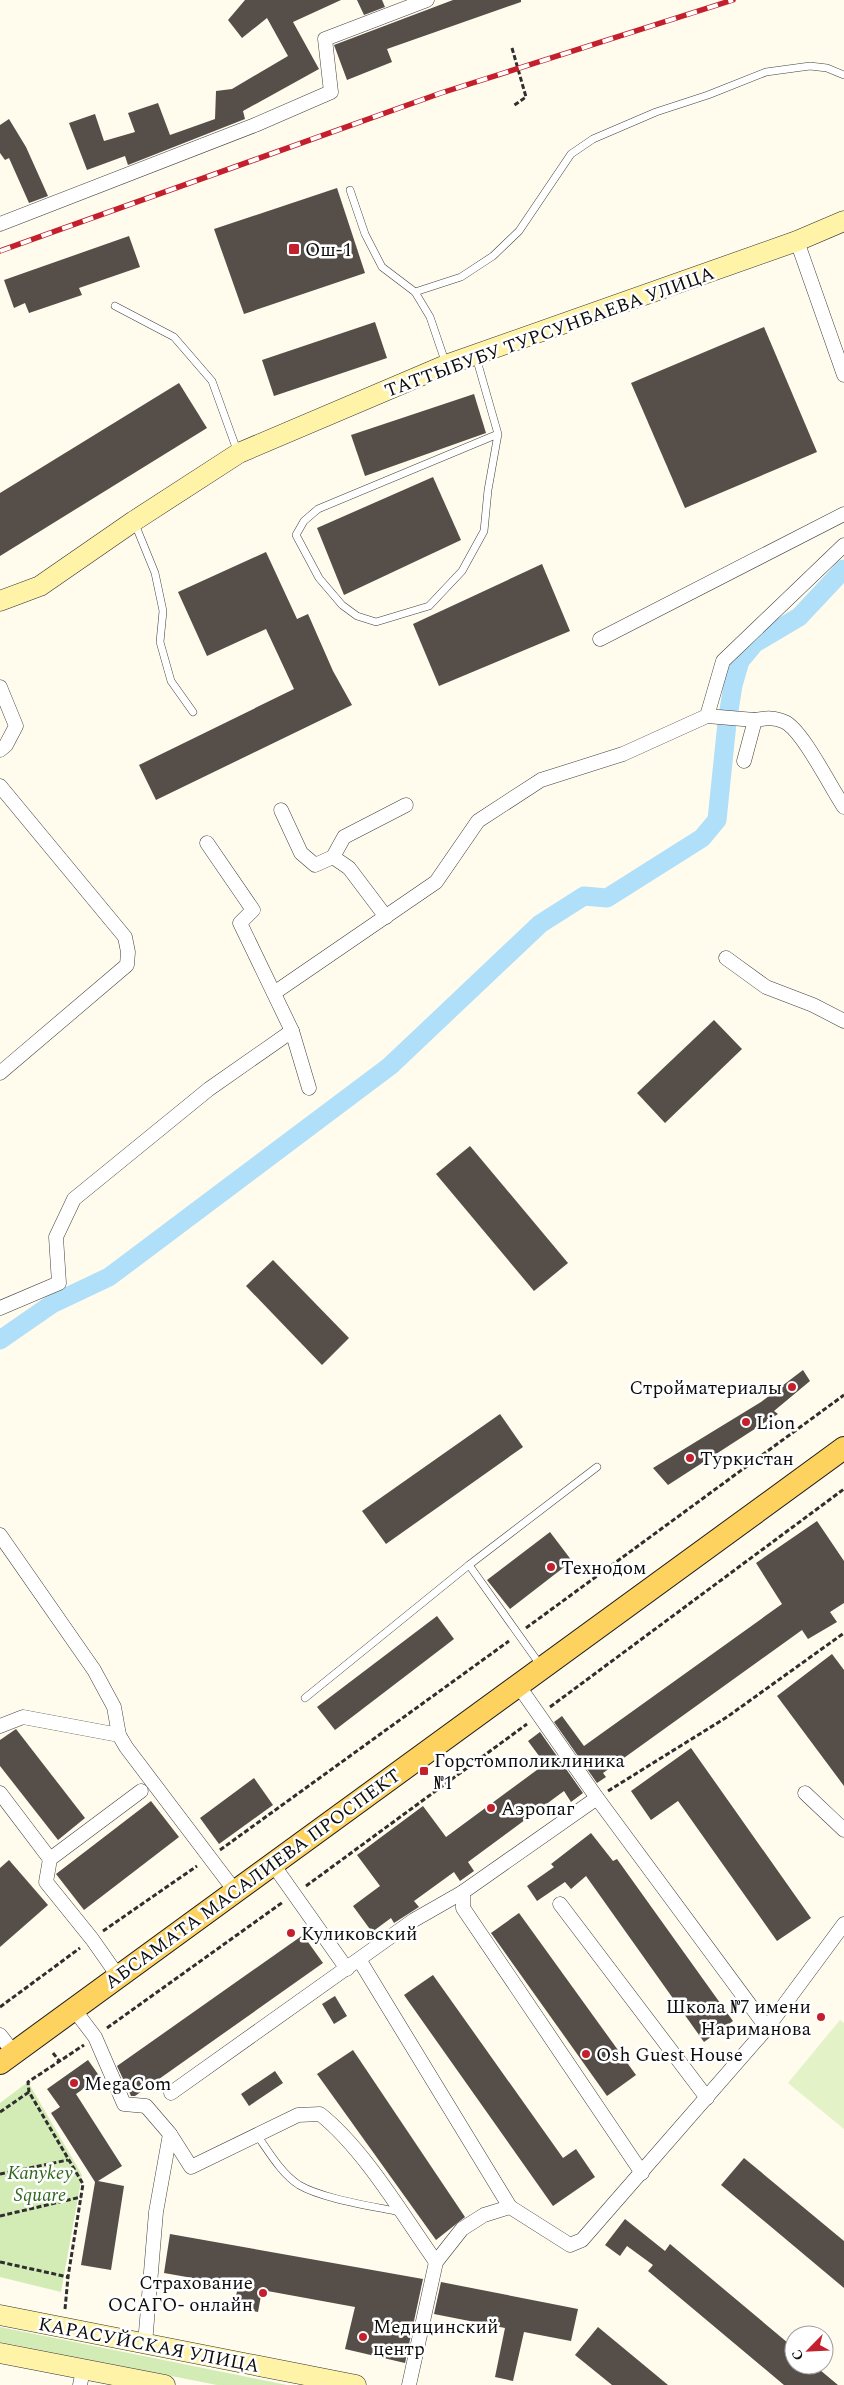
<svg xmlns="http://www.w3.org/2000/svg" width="844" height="2385" viewBox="0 0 844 2385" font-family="Spectral,serif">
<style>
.green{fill:#d3ebb5}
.pitch{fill:#e4f2c7}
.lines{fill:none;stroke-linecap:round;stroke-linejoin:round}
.canal{stroke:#afdff9;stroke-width:19}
.building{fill:#564e49}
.lane-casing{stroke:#404040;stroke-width:8}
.street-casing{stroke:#404040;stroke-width:15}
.secondary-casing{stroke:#2f2f2f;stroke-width:21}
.primary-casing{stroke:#1e1e1e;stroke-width:24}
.path{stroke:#2f2f2f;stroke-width:3;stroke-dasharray:5 2.5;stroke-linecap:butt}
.lane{stroke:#fff;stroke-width:7}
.street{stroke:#fff;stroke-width:14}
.secondary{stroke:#fff3a8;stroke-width:20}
.primary{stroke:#fed25e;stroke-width:22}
.rail-casing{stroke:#c31f2c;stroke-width:5.5}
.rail{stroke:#fff;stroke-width:4;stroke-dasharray:11;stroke-linecap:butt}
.poi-dot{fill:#c31f2c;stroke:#fff;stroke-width:2}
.labels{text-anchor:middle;stroke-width:5;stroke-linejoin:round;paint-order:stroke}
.poi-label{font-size:19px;fill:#0d0d0d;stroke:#fff;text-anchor:start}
.street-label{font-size:19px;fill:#0d0d0d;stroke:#fff}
.park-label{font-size:19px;font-style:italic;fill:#2d671b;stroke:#fff}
</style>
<rect width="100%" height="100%" fill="#fffbed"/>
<g class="green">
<polygon points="28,2082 82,2175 61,2292 0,2277 0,2103"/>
<polygon points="0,2327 287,2385 217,2385 0,2342"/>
</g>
<polygon class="pitch" points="840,2020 844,2023 844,2129 788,2083"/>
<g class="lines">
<polyline class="canal" points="0,1340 52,1304 109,1277 390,1066 540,924 584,896 607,898 702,838 717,820 727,723 733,685 740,661 755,643 799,617 844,569"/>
</g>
<g class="building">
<polygon points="245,0 341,0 293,22 319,69 243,111 245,119 128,165 125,156 87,170 69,123 95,114 104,141 135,132 128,113 158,103 170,135 215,119 216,91 232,89 288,56 267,18 242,38 228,20"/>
<polygon points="357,0 382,0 385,7 364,15"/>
<polygon points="453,0 521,0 521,2 387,49 392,62 347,80 334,45"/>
<polygon points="9,119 26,147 48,196 29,203 9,158 5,160 0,153 0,125"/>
<polygon points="337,188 365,273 244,314 214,229"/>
<polygon points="129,236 140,267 79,288 82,295 29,313 25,303 14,308 4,280"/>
<polygon points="375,322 387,358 274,396 262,360"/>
<polygon points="764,327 817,452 685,508 631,383"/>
<polygon points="179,383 207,428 0,556 0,493"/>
<polygon points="474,394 486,433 365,476 351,435"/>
<polygon points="433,477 461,540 344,595 317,528"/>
<polygon points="266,552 297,619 308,614 333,671 352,705 156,800 139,765 294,689 266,629 207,656 178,592"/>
<polygon points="542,564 570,631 439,686 413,624"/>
<polygon points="714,1020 742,1049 665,1123 637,1093"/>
<polygon points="470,1146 568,1263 534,1291 436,1174"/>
<polygon points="273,1260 349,1338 322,1365 246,1286"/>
<polygon points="803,1370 810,1381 774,1411 778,1414 668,1485 653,1468 761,1402"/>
<polygon points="500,1414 523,1447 386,1544 362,1511"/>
<polygon points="817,1521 844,1561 844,1603 830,1612 837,1622 808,1639 802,1630 603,1773 606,1777 597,1783 554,1722 562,1716 584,1746 782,1604 756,1563"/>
<polygon points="550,1532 572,1561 510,1609 487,1580"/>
<polygon points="437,1616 454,1639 335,1730 317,1707"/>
<polygon points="832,1654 844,1670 844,1786 777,1696"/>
<polygon points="16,1729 85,1818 58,1840 0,1766 0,1740"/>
<polygon points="540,1732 583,1793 571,1802 564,1791 468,1862 474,1871 460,1881 454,1872 414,1901 419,1907 394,1923 391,1918 372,1932 353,1906 380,1886 357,1855 423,1806 446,1837 545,1764 528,1741"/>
<polygon points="691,1748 811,1918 777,1941 678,1801 651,1820 631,1791"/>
<polygon points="254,1778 273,1805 219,1844 200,1818"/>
<polygon points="151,1801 179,1837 84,1910 56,1874"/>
<polygon points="591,1833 613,1861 617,1859 733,2021 704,2042 586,1876 571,1889 565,1882 537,1901 527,1886 554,1867 551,1864"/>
<polygon points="9,1860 48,1905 0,1947 0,1868"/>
<polygon points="519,1913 636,2075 607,2096 491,1933"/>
<polygon points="303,1935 323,1963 135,2096 131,2096 117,2066"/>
<polygon points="433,1975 563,2158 576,2149 595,2177 553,2206 404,1995"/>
<polygon points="335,1996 347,2016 334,2024 322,2004"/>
<polygon points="353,2050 465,2217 436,2240 317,2074"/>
<polygon points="88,2060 100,2077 76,2094 122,2166 98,2181 124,2186 111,2270 81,2265 95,2182 51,2113 60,2107 47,2089"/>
<polygon points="275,2071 283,2083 249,2106 241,2094"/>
<polygon points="744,2158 844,2241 844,2288 721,2185"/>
<polygon points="625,2219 665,2251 670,2244 794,2348 794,2365 814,2365 838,2385 784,2385 648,2271 653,2265 627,2246 620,2256 605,2245"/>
<polygon points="170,2234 423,2279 405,2363 345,2349 355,2307 262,2290 258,2312 234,2307 238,2286 164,2273"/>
<polygon points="441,2282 578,2309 571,2341 524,2332 513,2381 495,2377 505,2328 434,2314"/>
<polygon points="598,2327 668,2385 612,2385 575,2355"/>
</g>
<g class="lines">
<defs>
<g id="lane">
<polyline points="350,190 365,234 382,267 415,292 430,317 446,364"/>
<polyline points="415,292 461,277 493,256 519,231 571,154 593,139 656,112 708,95 766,72 810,66 827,68 844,75"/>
<polyline points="115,306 174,337 212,381 238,453"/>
<polyline points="476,357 498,434 488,490 484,531 462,571 429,606 376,622 357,616 342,605 319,578 296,535 304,521 318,509 498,434"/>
<polyline points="135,524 155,573 163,611 160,642 171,681 193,712"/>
<polyline points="469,1565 541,1666"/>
<polyline points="305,1698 469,1565 597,1467"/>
<path d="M257 2135C269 2152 281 2173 299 2185 323 2199 372 2206 400 2212"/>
</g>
<g id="street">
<polyline points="0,224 255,125 331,92 325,39 427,0"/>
<polyline points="797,241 844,375"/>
<polyline points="600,639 844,514"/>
<polyline points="0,687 16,726 6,745 0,750"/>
<polyline points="707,716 723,661 844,545"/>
<path d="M744 761 755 720C766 718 774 717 785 722 803 731 831 788 844 807"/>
<polyline points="0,786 125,937 128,952 127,965 0,1073"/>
<polyline points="281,810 301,853 315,865 333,857 349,868 386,917"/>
<polyline points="207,843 253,910 240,923 292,1031 309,1088"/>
<polyline points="333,857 344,837 406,805"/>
<polyline points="726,958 766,987 813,1005 844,1021"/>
<polyline points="274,993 436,882 478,821 541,780 623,754 707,716 755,720"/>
<polyline points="0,1308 59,1283 56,1237 74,1199 209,1089 292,1031"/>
<polyline points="0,1535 94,1670 114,1707 119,1735 126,1747 235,1891"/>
<polyline points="518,1685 597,1798 767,2028"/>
<polyline points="0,1726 23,1717 119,1735"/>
<polyline points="0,1793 50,1859"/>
<polyline points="805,1793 844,1830"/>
<polyline points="597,1798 463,1892 463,1908 642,2173"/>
<polyline points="272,1863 347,1969"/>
<polyline points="560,1904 707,2098"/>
<polyline points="360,1961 510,2207"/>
<polyline points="118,1976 92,1939 46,1882 50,1859 141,1791"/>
<polyline points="73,2008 95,2037 124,2104 146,2106 170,2134 156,2212 145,2344"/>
<polyline points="0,2035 14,2053"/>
<polyline points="171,2093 414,1920 463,1892"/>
<path d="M170 2134 191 2167 298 2115 320 2114C364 2149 402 2214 436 2262"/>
<polyline points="80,2385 83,2370"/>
<polyline points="409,2385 436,2262 462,2229 484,2215 510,2207 570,2245 582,2240 767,2028 844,1924"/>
</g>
<g id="secondary">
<polyline points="0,601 40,586 134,521 239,453 446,365 797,241 844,221"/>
<polyline points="0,2315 356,2385"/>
<polyline points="0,2353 165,2385"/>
</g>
<polyline id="primary" points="0,2063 844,1448"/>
</defs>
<use href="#lane" class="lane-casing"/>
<use href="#street" class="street-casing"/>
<use href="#secondary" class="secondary-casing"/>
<use href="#primary" class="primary-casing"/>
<g class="path">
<polyline points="512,48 526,97 513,106"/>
<polyline points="526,1628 844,1395"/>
<polyline points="550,1707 844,1489"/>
<polyline points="608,1791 727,1717 844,1633"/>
<polyline points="220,1850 509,1641"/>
<polyline points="306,1886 527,1724"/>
<polyline points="103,1931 197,1866"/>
<polyline points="0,2007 80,1948"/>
<polyline points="107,2028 283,1902"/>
<polyline points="53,2053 60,2062"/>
<polyline points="0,2112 29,2092"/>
<polyline points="0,2174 68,2160"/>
<polyline points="0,2216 81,2197"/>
<polyline points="0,2262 68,2277 83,2184 29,2092 28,2082 84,2045"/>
<polyline points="65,2309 68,2277"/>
</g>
<use href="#lane" class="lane"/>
<use href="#street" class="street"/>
<use href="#secondary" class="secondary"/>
<use href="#primary" class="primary"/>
<defs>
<polyline id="rail" points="0,251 441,93 733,0"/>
</defs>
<use href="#rail" class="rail-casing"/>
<use href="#rail" class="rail"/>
</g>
<g class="poi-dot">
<rect x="288" y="243" width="12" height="12" rx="2.5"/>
<circle cx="792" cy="1387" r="5"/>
<circle cx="746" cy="1422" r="5"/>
<circle cx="690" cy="1458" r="5"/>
<circle cx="551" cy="1567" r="5"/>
<rect x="419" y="1766" width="10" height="10" rx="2.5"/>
<circle cx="491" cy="1808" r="5"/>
<circle cx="291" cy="1933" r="5"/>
<circle cx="821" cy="2017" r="5"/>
<circle cx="586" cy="2054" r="5"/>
<circle cx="74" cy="2083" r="5"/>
<circle cx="263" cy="2293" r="5"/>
<circle cx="363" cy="2337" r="5"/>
</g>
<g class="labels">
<g class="poi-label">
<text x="305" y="256">Ош-1</text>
<text x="782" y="1394" text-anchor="end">Стройматериалы</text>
<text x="756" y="1429">Lion</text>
<text x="700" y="1465">Туркистан</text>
<text x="561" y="1574">Технодом</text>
<text x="434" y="1767">Горстомполиклиника<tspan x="434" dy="22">№1</tspan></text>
<text x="501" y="1815">Аэропаг</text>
<text x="301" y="1940">Куликовский</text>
<text x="811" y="2013" text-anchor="end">Школа №7 имени<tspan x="811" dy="22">Нариманова</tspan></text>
<text x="596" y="2061">Osh Guest House</text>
<text x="84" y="2090">MegaCom</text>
<text x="253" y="2289" text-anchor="end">Страхование<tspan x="253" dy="22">ОСАГО- онлайн</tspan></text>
<text x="373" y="2333">Медицинский<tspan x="373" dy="22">центр</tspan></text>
</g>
<g class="street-label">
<text transform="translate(549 331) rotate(-20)" y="7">ТАТТЫБУБУ ТУРСУНБАЕВА УЛИЦА</text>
<text transform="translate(252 1878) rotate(-36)" y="7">АБСАМАТА МАСАЛИЕВА ПРОСПЕКТ</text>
<text transform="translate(149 2344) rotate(11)" y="7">КАРАСУЙСКАЯ УЛИЦА</text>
</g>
<g class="park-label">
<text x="40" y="2179">Kanykey<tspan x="40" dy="22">Square</tspan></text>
</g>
</g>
<g transform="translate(809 2350) rotate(246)"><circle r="24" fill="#ffffff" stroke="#9e9e9e"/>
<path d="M0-4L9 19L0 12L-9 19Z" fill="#c31f2c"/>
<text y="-8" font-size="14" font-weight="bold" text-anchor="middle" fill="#0d0d0d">С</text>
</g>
</svg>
